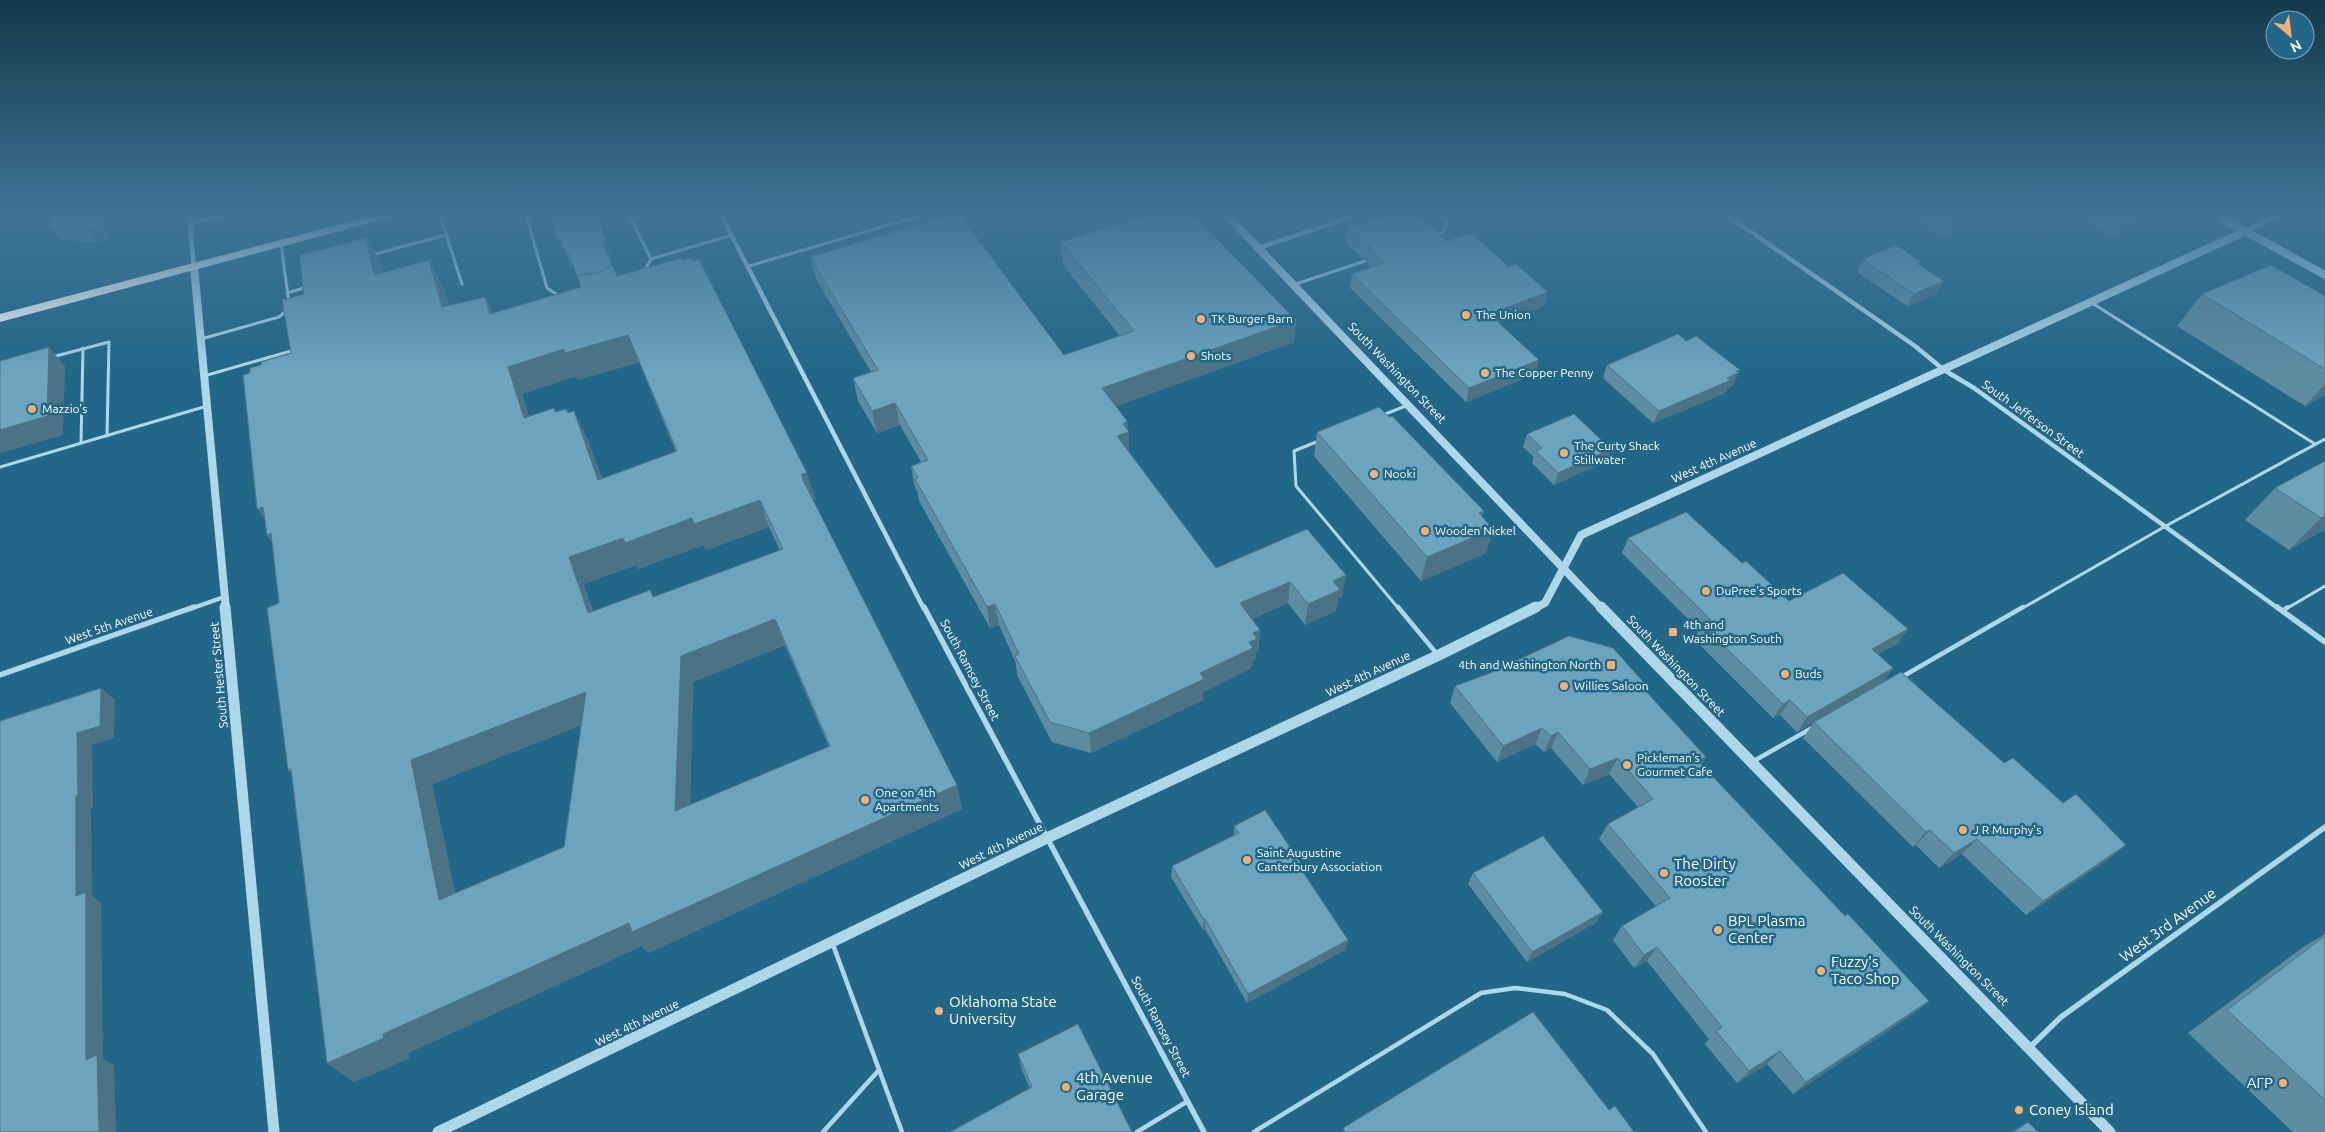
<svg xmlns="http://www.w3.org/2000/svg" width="2325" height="1132" viewBox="0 0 2325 1132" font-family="Ubuntu,sans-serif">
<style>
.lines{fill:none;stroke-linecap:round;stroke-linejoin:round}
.service-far1{stroke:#afd7ea;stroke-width:3}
.service{stroke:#afd7ea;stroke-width:4.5}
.minor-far1{stroke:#afd7ea;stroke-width:4.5}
.minor{stroke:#afd7ea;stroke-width:5.5}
.tertiary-far1{stroke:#afd7ea;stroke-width:8}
.tertiary{stroke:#afd7ea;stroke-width:11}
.trunk{fill:#f8fcfe;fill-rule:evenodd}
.wall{fill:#5d8da3;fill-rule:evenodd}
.shaded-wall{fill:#4c7385}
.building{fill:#6ca4be;stroke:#4c7385;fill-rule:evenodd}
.poi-dot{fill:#f5b072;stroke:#236788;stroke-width:2}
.labels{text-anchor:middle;stroke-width:5;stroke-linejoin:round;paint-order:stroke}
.poi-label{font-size:12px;fill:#fff;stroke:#236788;text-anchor:start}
.street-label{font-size:12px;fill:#fff;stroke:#236788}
.near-poi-label{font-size:15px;fill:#fff;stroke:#236788;text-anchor:start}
.near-street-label{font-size:15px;fill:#fff;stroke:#236788}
</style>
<rect width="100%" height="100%" fill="#236788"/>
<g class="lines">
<g class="service-far1">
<polyline points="440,215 462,284"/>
<polyline points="526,215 547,288 559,296"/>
<polyline points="629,215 651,259 644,272"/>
<polyline points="722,217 730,215"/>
<polyline points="190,224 227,215"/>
<polyline points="1435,235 1442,233 1447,224 1443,215"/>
<polyline points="281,244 289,303"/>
<polyline points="371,255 446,235"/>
<polyline points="651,259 732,235"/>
<polyline points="749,266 922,215"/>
<polyline points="1293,285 1365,261"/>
<polyline points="287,293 307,287"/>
<polyline points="2092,303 2315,444"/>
<polyline points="201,339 279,317 287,310"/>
<polyline points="52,357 109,342 107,436"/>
<polyline points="204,376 291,351"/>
<polyline points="1383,415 1408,405"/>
<polyline points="1321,440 1294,451 1296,486 1399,609"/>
<polyline points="81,443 83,348"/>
<polyline points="0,467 207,406"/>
<polyline points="2021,609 2164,527 2325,439"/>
<polyline points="2286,609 2325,586"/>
</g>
<g class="service">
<polyline points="1398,607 1437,654"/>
<polyline points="2282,611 2288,607"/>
<polyline points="1900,678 2023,607"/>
<polyline points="1752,762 1812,728"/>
<polyline points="832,942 902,1132"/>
<polyline points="823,1132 879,1070"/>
<polyline points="1137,1132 1188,1101"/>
<polyline points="1254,1132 1481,993 1515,988 1565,994 1607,1010 1653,1054 1706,1132"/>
</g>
<g class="minor-far1">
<polyline points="189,215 194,267"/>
<polyline points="721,215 924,609"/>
<polyline points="1727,215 1915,346 1944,370 1974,388 2279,609"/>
<polyline points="2246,231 2279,215"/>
<polyline points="1258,248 1357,215"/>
<polyline points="190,609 224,597"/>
</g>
<g class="minor">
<polyline points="924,607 1204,1132"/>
<polyline points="2277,607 2325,642"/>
<polyline points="0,675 194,607"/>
<polyline points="2030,1047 2061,1017 2325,827"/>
</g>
<g class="tertiary-far1">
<polyline points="1227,215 1602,609"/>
<polyline points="2216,215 2325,275"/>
<polyline points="194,267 226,609"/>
<polyline points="1533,609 1545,603 1581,535 2246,231"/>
</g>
<g class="tertiary">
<polyline points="225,607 274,1132"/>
<polyline points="1601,607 2110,1132"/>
<polyline points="438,1132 1047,838 1439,655 1536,607"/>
</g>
<polygon class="trunk" points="375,215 393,215 392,217 0,322 0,314"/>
</g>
<g class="wall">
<polygon points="51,215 110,239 95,242 61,240 51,228"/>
<polygon points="1909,215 1995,215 1942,237"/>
<polygon points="2079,215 2155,215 2152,220 2113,236 2078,216"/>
<polygon points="1426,227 1447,241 1509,267 1548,292 1544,306 1499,323 1539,360 1535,374 1466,402 1350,288 1352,274 1371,267 1367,263 1368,259 1362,258 1346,243 1348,228"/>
<path d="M366 238 382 265 383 272 429 260 443 287 449 306 493 313 581 287 573 265 571 266 565 251H563L557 239 612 254 608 256 617 276 816 500H813L962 809 648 953 642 946 408 1053 409 1058 354 1082 327 1063 291 772 288 770 279 603 272 542 267 535 250 373 261 365 291 353 304 294ZM639 362 676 452 602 479 587 438 568 413 566 409 556 412 554 408 529 416 522 394 576 376 578 380ZM769 527 780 550 654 597 593 611 583 584 636 565 638 569 703 545 706 550ZM785 645 829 747 690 805 693 682ZM581 725 564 847 455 893 432 784Z"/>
<polygon points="1061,242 1296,320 1294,342 1116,406 1127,421 1128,430 1129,432 1129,453 1216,568 1307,529 1342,596 1338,598 1336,611 1305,625 1288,603 1252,619 1260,630 1258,651 1256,652 1255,660 1252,662 1251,668 1203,692 1203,700 1091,753 1052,742 1018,677 1015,661 999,625 990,628 919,501 917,490 915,488 911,466 921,462 900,425 877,433 858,401 853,378 871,372 816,279 810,257 1064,355 1120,336 1063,265"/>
<polygon points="1863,259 1919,265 1936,294 1907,306 1857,272"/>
<polygon points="2202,294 2325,296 2325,395 2305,406 2177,326"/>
<polygon points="1686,341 1740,370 1732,386 1727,388 1725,393 1653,423 1603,378 1607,365"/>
<polygon points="1317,432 1482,517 1493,529 1486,553 1421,581 1314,456"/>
<polygon points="1527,434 1611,449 1607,461 1554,485 1532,463 1534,457 1523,447"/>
<polygon points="2325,461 2325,529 2289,550 2245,520 2275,488"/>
<polygon points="1628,538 1742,563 1789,601 1908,629 1897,644 1878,654 1893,668 1883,683 2109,859 2026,915 1962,854 1939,868 1916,845 1913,847 1803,738 1814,722 1797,732 1780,715 1773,718 1694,639 1699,630 1622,553"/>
<polygon points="1455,686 1647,686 1645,690 1702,765 1845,916 1929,1001 1913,1014 1793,1094 1767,1064 1737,1083 1705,1044 1709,1039 1647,961 1634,968 1613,940 1622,926 1656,906 1599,839 1608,824 1638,807 1609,774 1583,785 1551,748 1544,752 1535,744 1497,762 1450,703"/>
<polygon points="1234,826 1304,868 1303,872 1348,940 1345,950 1247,1003 1205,929 1203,930 1171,877 1172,866 1234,835"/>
<polygon points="1473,873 1597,922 1527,962 1468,884"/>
<polygon points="2325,934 2325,1132 2293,1132 2188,1033 2302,948"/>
<polygon points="1018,1054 1132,1132 1030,1089 1022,1070"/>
<polygon points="2028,1122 2038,1132 2012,1132 2015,1130"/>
</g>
<g class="shaded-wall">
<polygon points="100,215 109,215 110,239 95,242 86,230"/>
<polygon points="1961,215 1995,215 1942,237 1952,219"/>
<polygon points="2142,215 2155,215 2152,220 2113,236 2122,224"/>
<polygon points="366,238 382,265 390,302 374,275"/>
<polygon points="560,238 565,251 563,251 557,239"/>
<polygon points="607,242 612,254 608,256 603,243"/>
<polygon points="566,253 568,253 574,265 571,266"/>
<polygon points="429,260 443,287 457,335 442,307"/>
<polygon points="1944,281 1936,294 1907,306 1914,294"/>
<polygon points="1548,292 1544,306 1486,328 1489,314"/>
<polygon points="485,297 499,324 490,314"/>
<polygon points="1296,320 1294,342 1103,411 1102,388"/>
<polygon points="628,335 639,362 578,380 576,376 522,394 538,445 524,418 508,367 564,349"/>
<polygon points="49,347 65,366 63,435 0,453 0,430"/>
<polygon points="1539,360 1535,374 1466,402 1469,388"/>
<polygon points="1740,370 1732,386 1727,388 1725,393 1653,423 1659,411 1727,378 1736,371"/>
<polygon points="2325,384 2325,395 2305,406"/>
<polygon points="895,403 900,425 877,433 872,411"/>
<polygon points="574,411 587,438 612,507 598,480"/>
<polygon points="1127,421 1128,432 1129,432 1129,454 1117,436 1123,424"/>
<polygon points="1611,449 1607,461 1554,485 1558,473"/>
<polygon points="807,473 816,500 810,501 803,480 802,474"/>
<polygon points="760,500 769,527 706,550 703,545 638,569 636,565 583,584 602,639 588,613 569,557 623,538 692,518"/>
<polygon points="263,507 279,536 257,509"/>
<polygon points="1484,511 1477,535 1479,513"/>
<polygon points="2325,516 2325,529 2289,550 2321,518"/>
<polygon points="1493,529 1486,553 1421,581 1427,557"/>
<polygon points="271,533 288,562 267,535"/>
<polygon points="1346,575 1342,596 1338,598 1336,611 1305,625 1308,604 1333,581"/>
<polygon points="1290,582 1288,603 1239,624 1240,603"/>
<polygon points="995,604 999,625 990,628 987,607"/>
<polygon points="775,619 785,645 693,682 689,835 675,811 681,656"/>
<polygon points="1908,629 1897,644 1861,664 1872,649"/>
<polygon points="1260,630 1258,651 1256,652 1255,660 1252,662 1251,668 1203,692 1203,700 1091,753 1089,733 1200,673 1249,642 1253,633"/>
<polygon points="1893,668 1883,683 1797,732 1807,717"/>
<polygon points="101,688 115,700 114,738 92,745 93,807 91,808 92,896 101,903 103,1059 114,1065 116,1132 99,1132 86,1060 76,896 77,733"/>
<polygon points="586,692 602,717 432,784 461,922 439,900 411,760"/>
<polygon points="1790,700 1780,715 1773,718 1783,704"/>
<polygon points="1542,728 1535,744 1497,762 1503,746"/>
<polygon points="1558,732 1551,748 1544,752 1551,736"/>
<polygon points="1706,757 1697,773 1698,761"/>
<polygon points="1618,758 1609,774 1583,785 1590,769"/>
<polygon points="957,785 962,809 648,953 642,946 408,1053 409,1058 354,1082 327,1063 383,1034 629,923"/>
<polygon points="1930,830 1916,845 1913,847 1926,832"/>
<polygon points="1977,839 1962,854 1939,868 1954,853"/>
<polygon points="2126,845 2109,859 2026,915 2043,901"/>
<polygon points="1603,912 1597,922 1527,962 1532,952"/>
<polygon points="1205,919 1205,929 1203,930 1204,920"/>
<polygon points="1348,940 1345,950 1247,1003 1248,994"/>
<polygon points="1657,947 1647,961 1634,968 1644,955"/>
<polygon points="1929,1001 1913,1014 1793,1094 1806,1082"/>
<polygon points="1780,1051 1767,1064 1737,1083 1749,1071"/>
</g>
<g class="building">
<polygon points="51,215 100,215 100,226 86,230 51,228"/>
<polygon points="548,215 596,215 607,242 603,243 612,265 597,273 577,276 568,253 566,253 560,238 557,239"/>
<polygon points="950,215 960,215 1064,355 1134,331 1061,242 1147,215 1194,215 1296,320 1102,388 1127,421 1123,424 1129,432 1117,436 1216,568 1307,529 1346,575 1333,581 1340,590 1308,604 1290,582 1240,603 1260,630 1253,633 1257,639 1249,642 1253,648 1200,673 1204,679 1089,733 1050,722 1015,656 1019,654 995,604 987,607 915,479 918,478 911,466 928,460 895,403 872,411 853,378 878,370 810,257"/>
<polygon points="1388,215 1418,215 1426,222 1426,227 1432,227 1447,241 1471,233 1509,267 1516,264 1548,292 1489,314 1539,360 1469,388 1352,274 1384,263 1370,249 1370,244 1364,244 1348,228"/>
<polygon points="1947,215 1961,215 1952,219"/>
<polygon points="2107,215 2142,215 2122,224"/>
<path d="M366 238 374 275 429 260 442 307 485 297 490 314 581 287 577 276 597 273 612 265 617 276 681 258 682 260 692 258 693 261 699 259 807 473 802 474 803 480 957 785 632 932 629 923 383 1034 384 1038 327 1063 291 769 288 770 267 608 279 603 271 533 267 535 263 507 257 509 243 375 250 373V368L261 365V362L291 353 282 300 304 294 299 255ZM628 335 677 451 598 480 574 411 568 413 566 409 555 412 554 408 524 418 508 367 564 349 565 353ZM760 500 783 549 653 597 650 590 588 613 569 557 623 538 625 543 692 518 694 524ZM775 619 830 746 675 811 681 656ZM586 692 564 847 439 900 411 760Z"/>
<polygon points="1896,245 1921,262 1918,264 1944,281 1914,294 1863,259"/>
<polygon points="2271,265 2325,296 2325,369 2202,294"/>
<polygon points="1678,334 1686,341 1696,336 1740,370 1736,371 1738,373 1727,378 1731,380 1659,411 1607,365"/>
<polygon points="49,347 47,416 0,430 0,361"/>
<polygon points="1379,407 1389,417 1392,416 1484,511 1479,513 1493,529 1427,557 1317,432"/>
<polygon points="1574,414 1611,449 1558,473 1536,451 1542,448 1527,434"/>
<polygon points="2325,461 2325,516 2321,518 2275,488"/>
<polygon points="1686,512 1742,563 1746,561 1789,601 1843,573 1908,629 1872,649 1893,668 1807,717 1790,700 1783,704 1702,624 1711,620 1628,538"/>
<polygon points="1569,636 1613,648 1647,686 1643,688 1706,757 1698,761 1845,916 1848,914 1929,1001 1806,1082 1780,1051 1749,1071 1716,1031 1722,1027 1657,947 1644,955 1622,926 1670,898 1608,824 1653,799 1618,758 1590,769 1558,732 1551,736 1542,728 1503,746 1455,686 1490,673"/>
<polygon points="1901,672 2004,763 2013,758 2063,803 2076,794 2126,845 2043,901 1977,839 1954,853 1930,830 1926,832 1814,722"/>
<polygon points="101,688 100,726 77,733 78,795 76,796 76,896 86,892 86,1060 97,1055 99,1132 0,1132 0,721"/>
<polygon points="1265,810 1304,868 1301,869 1348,940 1248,994 1205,919 1204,920 1172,866 1239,833 1234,826"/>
<polygon points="1543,836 1603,912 1532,952 1473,873"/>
<polygon points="2325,936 2325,1100 2227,1010"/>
<polygon points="1533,1012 1609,1110 1615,1106 1634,1132 1345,1132 1343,1128"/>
<polygon points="1078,1024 1132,1132 950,1132 1032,1087 1018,1054"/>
<polygon points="2028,1122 2038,1132 2014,1132"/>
</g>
<linearGradient id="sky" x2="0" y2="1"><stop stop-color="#13394b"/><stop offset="0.57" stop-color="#3f7496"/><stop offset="1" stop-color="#3f7496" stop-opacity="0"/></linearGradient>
<rect width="2325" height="374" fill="url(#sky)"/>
<g class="poi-dot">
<circle cx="1466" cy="315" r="5"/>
<circle cx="1201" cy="319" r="5"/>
<circle cx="1191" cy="356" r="5"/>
<circle cx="1485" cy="373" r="5"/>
<circle cx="32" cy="409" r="5"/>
<circle cx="1564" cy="453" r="5"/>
<circle cx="1374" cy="474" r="5"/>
<circle cx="1425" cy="531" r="5"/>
<circle cx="1706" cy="591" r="5"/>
<rect x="1668" y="627" width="10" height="10" rx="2.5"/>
<rect x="1606" y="660" width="10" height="10" rx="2.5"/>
<circle cx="1785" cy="674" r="5"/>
<circle cx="1564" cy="686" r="5"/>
<circle cx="1627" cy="765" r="5"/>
<circle cx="865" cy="800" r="5"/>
<circle cx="1963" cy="830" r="5"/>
<circle cx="1247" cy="860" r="5"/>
<circle cx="1664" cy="873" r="5"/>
<circle cx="1718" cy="930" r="5"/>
<circle cx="1821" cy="971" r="5"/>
<circle cx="939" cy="1011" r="5"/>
<circle cx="2283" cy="1083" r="5"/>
<circle cx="1066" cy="1087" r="5"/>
<circle cx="2019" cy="1110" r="5"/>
</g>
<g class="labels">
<g class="poi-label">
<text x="1476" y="319">The Union</text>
<text x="1211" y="323">TK Burger Barn</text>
<text x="1201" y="360">Shots</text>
<text x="1495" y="377">The Copper Penny</text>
<text x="42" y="413">Mazzio's</text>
<text x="1574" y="450">The Curty Shack<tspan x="1574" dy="14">Stillwater</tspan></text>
<text x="1384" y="478">Nooki</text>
<text x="1435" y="535">Wooden Nickel</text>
<text x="1716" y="595">DuPree's Sports</text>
<text x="1683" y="629">4th and<tspan x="1683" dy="14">Washington South</tspan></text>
<text x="1601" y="669" text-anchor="end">4th and Washington North</text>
<text x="1795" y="678">Buds</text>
<text x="1574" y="690">Willies Saloon</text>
<text x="1637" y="762">Pickleman's<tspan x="1637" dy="14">Gourmet Cafe</tspan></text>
<text x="875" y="797">One on 4th<tspan x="875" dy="14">Apartments</tspan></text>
<text x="1973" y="834">J R Murphy's</text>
<text x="1257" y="857">Saint Augustine<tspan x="1257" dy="14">Canterbury Association</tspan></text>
</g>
<g class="street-label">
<text transform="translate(1397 373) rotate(46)" y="4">South Washington Street</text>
<text transform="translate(2033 419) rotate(36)" y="4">South Jefferson Street</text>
<text transform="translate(1714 461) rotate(-24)" y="4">West 4th Avenue</text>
<text transform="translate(109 626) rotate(-19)" y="4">West 5th Avenue</text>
<text transform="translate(1676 666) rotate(46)" y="4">South Washington Street</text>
<text transform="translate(970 670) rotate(62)" y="4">South Ramsey Street</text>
<text transform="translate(1368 674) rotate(-25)" y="4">West 4th Avenue</text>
<text transform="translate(219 675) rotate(-95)" y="4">South Hester Street</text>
<text transform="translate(1001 846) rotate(-26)" y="4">West 4th Avenue</text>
<text transform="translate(1959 956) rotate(45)" y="4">South Washington Street</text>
<text transform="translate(637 1023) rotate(-26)" y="4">West 4th Avenue</text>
<text transform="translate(1161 1027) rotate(62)" y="4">South Ramsey Street</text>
</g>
<g class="near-poi-label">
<text x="1674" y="869">The Dirty<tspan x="1674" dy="17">Rooster</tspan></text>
<text x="1728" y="926">BPL Plasma<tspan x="1728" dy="17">Center</tspan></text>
<text x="1831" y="967">Fuzzy's<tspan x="1831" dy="17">Taco Shop</tspan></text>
<text x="949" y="1007">Oklahoma State<tspan x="949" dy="17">University</tspan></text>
<text x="1076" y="1083">4th Avenue<tspan x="1076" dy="17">Garage</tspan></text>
<text x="2273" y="1088" text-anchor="end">AΓP</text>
<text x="2029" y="1115">Coney Island</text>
</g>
<g class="near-street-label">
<text transform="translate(2168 925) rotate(-36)" y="5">West 3rd Avenue</text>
</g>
</g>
<g transform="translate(2290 35) rotate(152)"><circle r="24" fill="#236788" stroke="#7ba4b8"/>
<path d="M0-4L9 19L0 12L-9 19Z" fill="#f5b072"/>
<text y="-8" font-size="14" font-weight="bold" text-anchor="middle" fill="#ffffff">N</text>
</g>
</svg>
